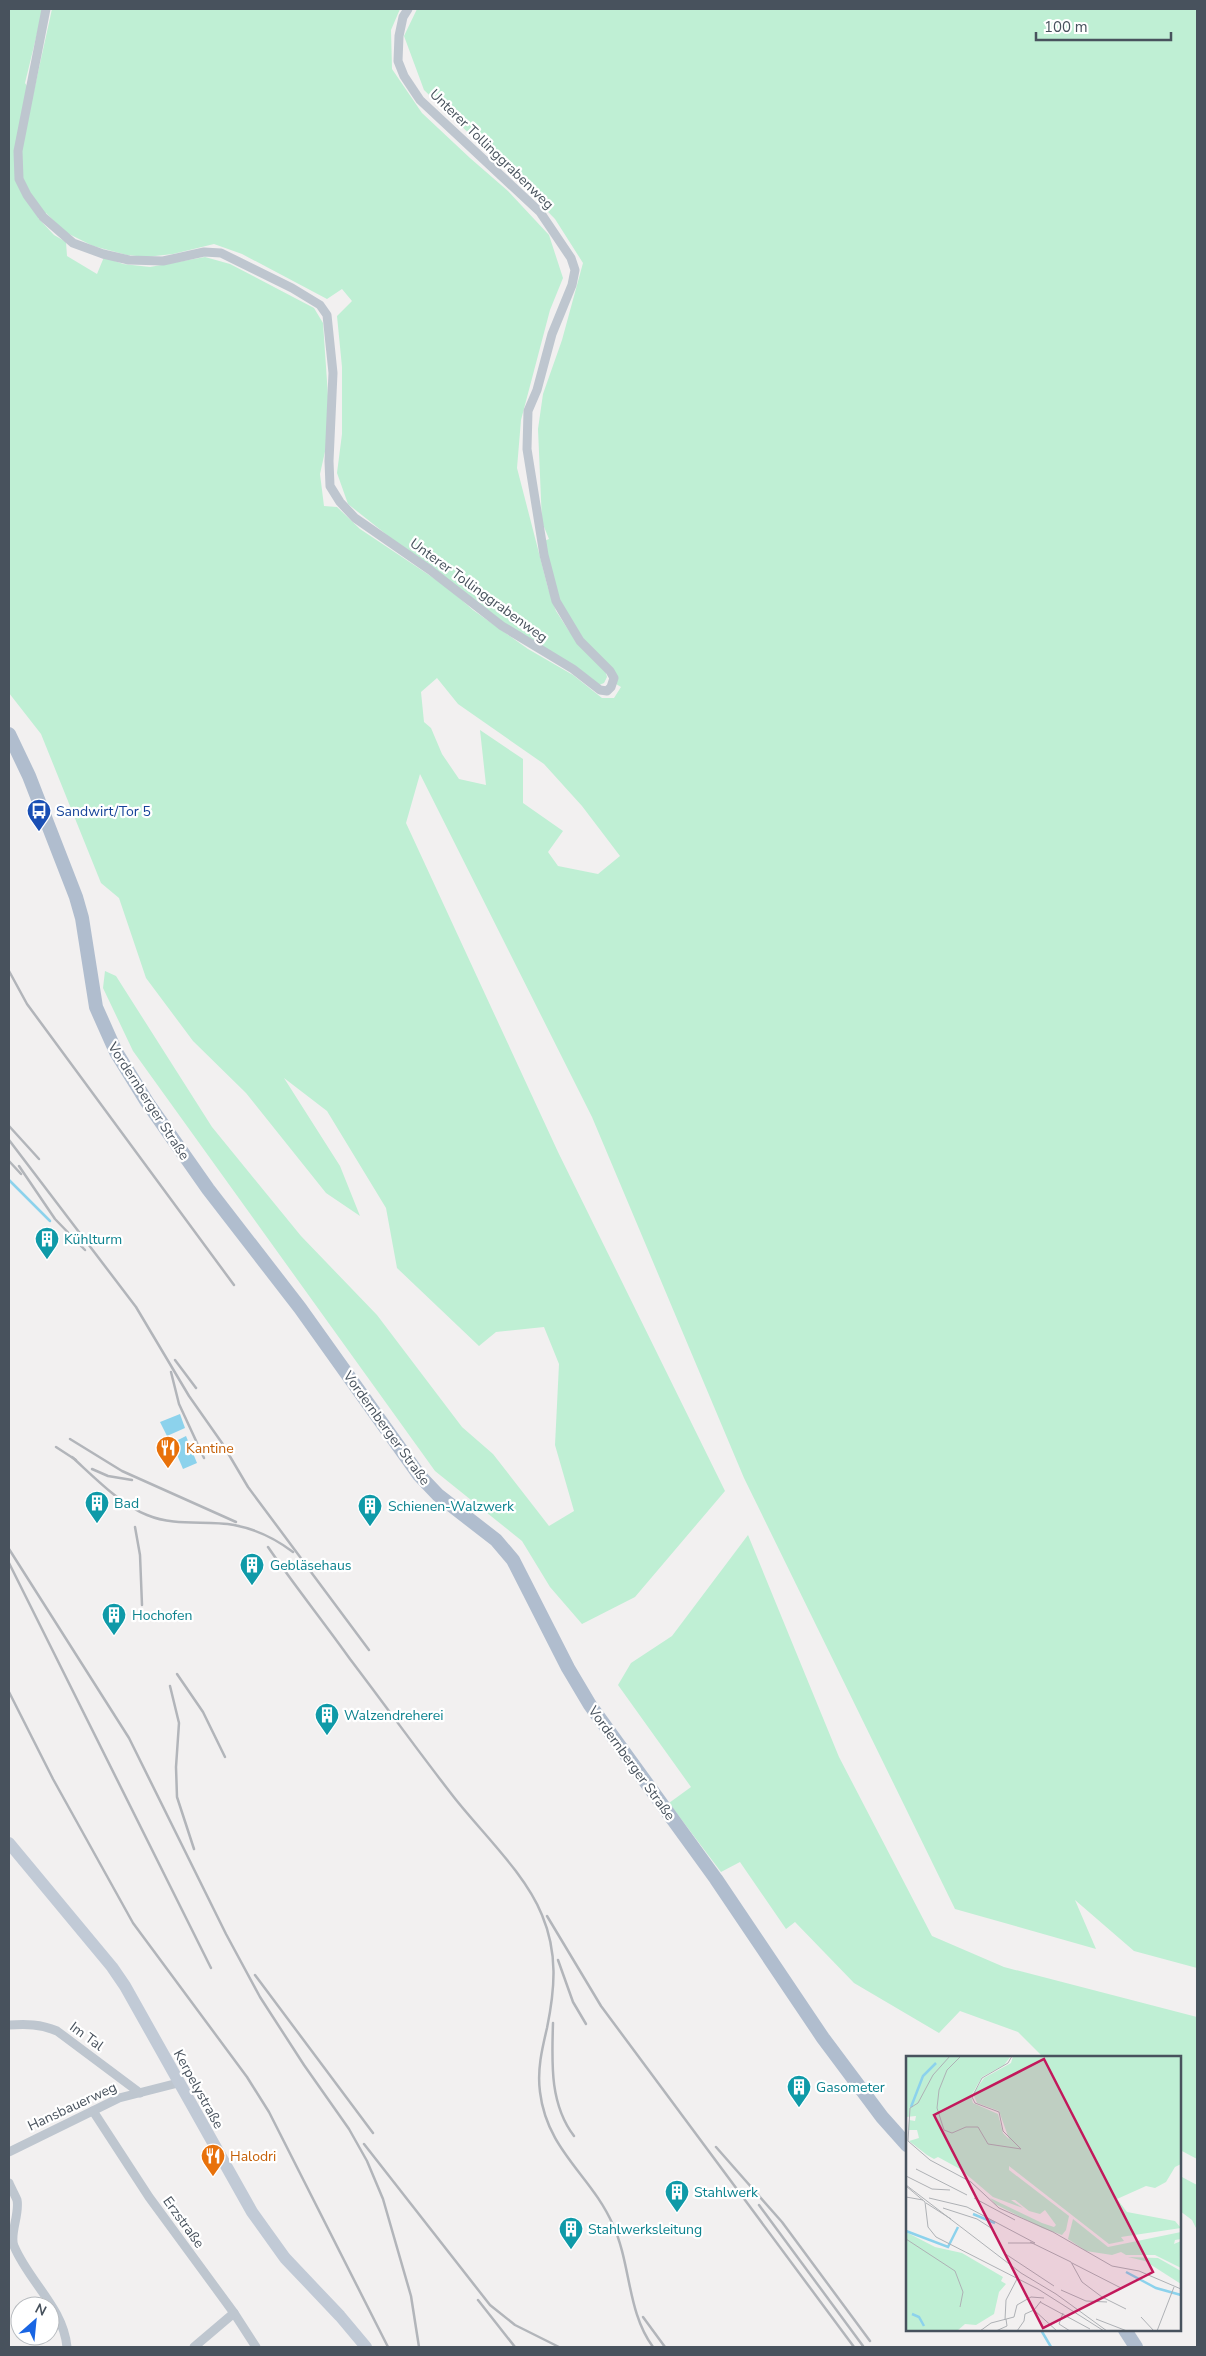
<svg xmlns="http://www.w3.org/2000/svg" width="1206" height="2356" viewBox="0 0 1206 2356" font-family="'Nunito Sans',sans-serif">
<style>
.green{fill:#bfefd4;fill-rule:evenodd}
.water{fill:#8cd2ec}
.lines{fill:none;stroke-linecap:round;stroke-linejoin:round}
.stream{stroke:#8cd2ec;stroke-width:2.5}
.street{stroke:#bec6cf;stroke-width:9}
.secondary{stroke:#c1cad6;stroke-width:12}
.primary{stroke:#b0bdce;stroke-width:14}
.rail{stroke:#b2b5ba;stroke-width:2.5}
.labels{text-anchor:middle;stroke-width:4.5;stroke-linejoin:round;paint-order:stroke}
.street-label{font-size:14px;fill:#48525d;stroke:#fff}
.transit-label{font-size:14px;fill:#164399;stroke:#fff;text-anchor:start}
.culture-label{font-size:14px;fill:#0d838f;stroke:#fff;text-anchor:start}
.food-label{font-size:14px;fill:#c56008;stroke:#fff;text-anchor:start}
.inset-river{fill:none;stroke:#8cd2ec;stroke-width:2.5}
.inset-road{fill:none;stroke:#aeb1b5;stroke-width:1}
.view{fill:#c2185b;fill-opacity:0.15;stroke:#c2185b;stroke-width:2.5}
.inset-edge{fill:none;stroke:#48525d;stroke-width:2.5}
</style>
<rect width="100%" height="100%" fill="#f2f0f0"/>
<g class="green">
<path d="M9 9H43L25 83 33 95 52 9H400L391 30 392 69 422 113 470 158 508 191 549 235 563 278 550 310 521 420 517 468 548 588 556 611 569 631 605 670 607 677 604 683 599 685 523 638 387 539V535L348 504 337 473 342 434V367L337 316 352 301 342 289 327 299 242 254 214 244 173 254 146 257 127 255 93 246 65 232 46 213 38 218 54 235 66 242 67 256 97 274 104 257 123 264 150 267 205 257 230 264 314 308 323 323 328 396V438L320 474 324 506 337 507 360 529 447 587 473 610 528 649 573 675 602 698H614L621 687 616 684 565 614 557 594 544 541 549 539 542 522 538 429 543 394 562 340 583 263 555 219 513 176 424 90 404 36 417 9H1197V1968L1134 1951 1075 1900 1096 1949 955 1909 744 1478 592 1117 420 774 406 823 558 1152 725 1491 635 1597 582 1624 550 1587 522 1541 435 1471 133 1051 103 988 105 971 116 976 212 1127 301 1236 377 1315 462 1427 493 1454 549 1526 574 1511 555 1445 559 1364 544 1327 496 1332 479 1346 397 1268 386 1208 327 1111 284 1078 340 1166 360 1216 326 1193 246 1093 193 1041 146 978 119 898 101 883 41 734 9 693ZM437 678 458 704 544 764 582 806 620 856 598 874 558 866 548 852 563 831 523 803V759L480 730 486 785 459 779 442 754 431 728 424 722 421 692Z"/>
<polygon points="748,1535 839,1757 932,1936 1004,1967 1197,2017 1197,2159 1180,2150 1180,2057 1043,2057 1018,2032 960,2011 939,2033 854,1983 795,1922 786,1929 740,1862 721,1872 669,1803 691,1787 618,1685 631,1663 672,1636"/>
<polygon points="1180,2176 1197,2185 1197,2230 1192,2220 1180,2211"/>
</g>
<g class="water">
<polygon points="180,1414 185,1428 167,1436 160,1422"/>
<polygon points="186,1436 197,1463 183,1469 172,1443"/>
</g>
<g class="lines">
<g class="stream">
<polyline points="9,1180 50,1221"/>
<polyline points="1041,2330 1051,2347"/>
</g>
<g class="street">
<polyline points="46,9 18,151 19,179 27,195 43,217 73,243 103,254 129,260 163,261 204,252 221,253 292,288 320,305 327,315 333,373 329,461 330,486 340,502 355,518 430,570 502,626 573,669 600,690 607,691 611,687 614,678 610,671 580,641 556,601 544,555 527,449 528,411 537,390 552,334 572,285 575,270 571,258 540,212 420,100 404,76 398,61 399,36 403,17 408,9"/>
<path d="M9 2025C27 2024 40 2024 57 2031L140 2093"/>
<polyline points="93,2111 149,2197 234,2313 256,2347"/>
<polyline points="9,2152 119,2098 178,2083"/>
<path d="M9 2183C11 2188 15 2195 17 2200 20 2214 9 2235 14 2246 29 2282 63 2307 67 2347"/>
<polyline points="194,2347 234,2313"/>
</g>
<polyline class="secondary" points="9,1843 112,1967 125,1986 252,2212 285,2258 340,2316 366,2347"/>
<g class="primary">
<polyline points="9,734 29,776 76,897 82,918 96,1007 116,1052 147,1102 208,1189 300,1308 419,1475 438,1495 496,1540 513,1560 568,1668 590,1705 716,1879 823,2038 882,2117 907,2145"/>
<polyline points="1125,2330 1136,2347"/>
</g>
<g class="rail">
<polyline points="9,971 27,1004 234,1285"/>
<polyline points="9,1126 39,1159"/>
<polyline points="9,1140 136,1307 189,1396 222,1443 248,1487 309,1569"/>
<polyline points="9,1161 21,1174"/>
<polyline points="19,1166 55,1219 85,1250"/>
<polyline points="175,1360 196,1388"/>
<polyline points="171,1372 179,1404 204,1458"/>
<polyline points="70,1439 122,1471 236,1522"/>
<polyline points="56,1447 76,1460"/>
<path d="M72 1457C93 1476 121 1505 147 1515 176 1527 205 1520 234 1525 255 1529 276 1539 293 1552"/>
<polyline points="92,1469 108,1476 132,1480"/>
<polyline points="135,1527 140,1555 142,1605"/>
<path d="M268 1547C294 1585 323 1621 350 1659 385 1705 418 1751 453 1796 481 1832 525 1873 542 1915 558 1953 555 1989 547 2028 542 2049 537 2070 540 2092 547 2151 592 2176 613 2225 631 2264 627 2312 653 2347"/>
<polyline points="9,1549 129,1738 226,1934 260,1997 304,2065 349,2129 367,2161 383,2199 411,2296 419,2347"/>
<polyline points="9,1563 211,1968"/>
<polyline points="305,1564 369,1650"/>
<polyline points="177,1674 203,1712 225,1757"/>
<polyline points="170,1686 179,1723 176,1767 177,1797 194,1849"/>
<polyline points="9,1692 53,1779 133,1923 247,2077 269,2112 388,2347"/>
<polyline points="547,1916 601,2006 854,2347"/>
<polyline points="558,1960 573,2002 586,2024"/>
<polyline points="255,1975 373,2133"/>
<path d="M553 2023C552 2061 549 2103 574 2136"/>
<polyline points="364,2144 490,2305 515,2325 559,2347"/>
<polyline points="716,2147 782,2222 870,2341"/>
<polyline points="759,2205 863,2346"/>
<polyline points="478,2300 515,2347"/>
<polyline points="643,2317 665,2347"/>
</g>
</g>
<defs>
<symbol id="bus-pin" viewBox="-11 -11 22 30"><path d="M0 17L-7.5 6A9.5 9.5 0 1 1 7.5 6Z" fill="#1a4fb4" stroke="#fff"/><path d="M-5-6H5V4H4V6H2V4H-2V6H-4V4H-5ZM-3.5-4V0h7V-4ZM-3.5 1.2v1.5H-2V1.2ZM2 1.2v1.5H3.5V1.2Z" fill="#fff"/></symbol>
<symbol id="building-pin" viewBox="-11 -11 22 30"><path d="M0 17L-7.5 6A9.5 9.5 0 1 1 7.5 6Z" fill="#0f9aa8" stroke="#fff"/><path d="M-4-6H4V6H1V3H-1V6H-4ZM-2.5-4.3h1.7v1.8h-1.7ZM.8-4.3h1.7v1.8H.8ZM-2.5-1h1.7V.8h-1.7ZM.8-1h1.7V.8H.8Z" fill="#fff"/></symbol>
<symbol id="restaurant-pin" viewBox="-11 -11 22 30"><path d="M0 17L-7.5 6A9.5 9.5 0 1 1 7.5 6Z" fill="#e8710a" stroke="#fff"/><path d="M-5-6h1v4h1v-4h1v4h1v-4h1v5L-1.5 .5V6h-2V.5L-5-1ZM5-6V6H3V1.5H1.5Q1.5-4 5-6Z" fill="#fff"/></symbol>
</defs>
<g fill-rule="evenodd">
<use href="#bus-pin" x="25" y="797" width="28" height="38"/>
<use href="#building-pin" x="33" y="1225" width="28" height="38"/>
<use href="#restaurant-pin" x="154" y="1434" width="28" height="38"/>
<use href="#building-pin" x="83" y="1489" width="28" height="38"/>
<use href="#building-pin" x="356" y="1492" width="28" height="38"/>
<use href="#building-pin" x="238" y="1551" width="28" height="38"/>
<use href="#building-pin" x="100" y="1601" width="28" height="38"/>
<use href="#building-pin" x="313" y="1701" width="28" height="38"/>
<use href="#building-pin" x="785" y="2073" width="28" height="38"/>
<use href="#restaurant-pin" x="199" y="2142" width="28" height="38"/>
<use href="#building-pin" x="663" y="2178" width="28" height="38"/>
<use href="#building-pin" x="557" y="2215" width="28" height="38"/>
</g>
<g class="labels">
<g class="street-label">
<text transform="translate(492 149) rotate(44)" y="5">Unterer Tollinggrabenweg</text>
<text transform="translate(479 590) rotate(36)" y="5">Unterer Tollinggrabenweg</text>
<text transform="translate(149 1101) rotate(57)" y="5">Vordernberger Straße</text>
<text transform="translate(387 1428) rotate(54)" y="5">Vordernberger Straße</text>
<text transform="translate(632 1763) rotate(54)" y="5">Vordernberger Straße</text>
<text transform="translate(87 2036) rotate(36)" y="5">Im Tal</text>
<text transform="translate(199 2089) rotate(61)" y="5">Kerpelystraße</text>
<text transform="translate(72 2106) rotate(-25)" y="5">Hansbauerweg</text>
<text transform="translate(184 2222) rotate(54)" y="5">Erzstraße</text>
</g>
<g class="transit-label">
<text x="56" y="816">Sandwirt/Tor 5</text>
</g>
<g class="culture-label">
<text x="64" y="1244">Kühlturm</text>
<text x="114" y="1508">Bad</text>
<text x="388" y="1511">Schienen-Walzwerk</text>
<text x="270" y="1570">Gebläsehaus</text>
<text x="132" y="1620">Hochofen</text>
<text x="344" y="1720">Walzendreherei</text>
<text x="816" y="2092">Gasometer</text>
<text x="694" y="2197">Stahlwerk</text>
<text x="588" y="2234">Stahlwerksleitung</text>
</g>
<g class="food-label">
<text x="186" y="1453">Kantine</text>
<text x="230" y="2161">Halodri</text>
</g>
</g>
<g transform="translate(906 2056)">
<rect width="275" height="275" fill="#f2f0f0"/>
<path d="M0 0H105L98 9 76 21 65 40 67 47 92 58 97 77 103 83 93 55 71 47 67 38 78 22 105 7 107 0H275V108L269 111 260 126 249 132 240 130 211 143 221 156 269 165 275 172 215 181 218 185 203 188 103 110V114L163 160 160 174 156 179 136 172 89 148 84 142 136 167 148 171 150 169 139 154 134 158 123 155 109 144H105L117 152 87 141 54 113 32 101 28 103 21 99 3 85 13 82 11 74H2L3 64 9 65 10 60 0 61ZM167 163 202 191 275 176V183L269 184 268 188 275 185V212L249 199H220L215 196 206 199 180 195 162 183ZM0 176 29 191 56 197 97 221 95 225 100 228 93 236 88 258 70 269 59 268 51 275H0ZM222 201 252 202 275 215V228L239 205Z" fill="#bfefd4"/>
<path class="inset-river" d="M5 51 17 20 30 7M67 158 89 167M0 175 42 191 52 171M220 216 250 232 275 239M6 258 13 261 18 270"/>
<path class="inset-road" d="M55 0 41 14 33 34 31 52 38 74 46 77 60 71H72L82 88 115 93 97 75 93 56 69 47 66 41 76 22 102 7 106 0M2 85 4 52 12 47 27 19 44 0M2 85 24 104 65 126 93 152 147 176 206 210 233 215 275 233M10 113 61 139M0 120 26 133 44 134M0 129 115 217 150 238 201 275M0 130 19 146 22 171 30 181 132 233 198 275M0 141 17 144M23 142 61 151 129 187M68 142 109 164M20 147 45 163M37 152 71 163 85 172M0 183 49 215 57 236 54 251M124 186 165 206 176 226 196 241 220 253M102 187H129M98 197 148 230M166 207 215 232M155 234 180 245 201 246M134 246 184 273M128 254 151 275M157 257 153 268 164 275M235 261 248 275M190 263 221 275M99 264 100 244 111 223M74 275 85 267 108 261 111 249 125 241 138 242M90 275 101 270 100 263M111 275 118 265 119 258 128 254 135 245M251 275 268 231"/>
<path class="view" d="M138 3 247 216 137 272 28 59Z"/>
<rect width="275" height="275" class="inset-edge"/>
</g>
<rect width="1206" height="2356" fill="none" stroke="#48525d" stroke-width="20"/>
<g transform="translate(35 2321) rotate(27)"><circle r="24" fill="#ffffff" stroke="#b6babe"/>
<path d="M0-4L9 19L0 12L-9 19Z" fill="#1965e3"/>
<text y="-8" font-size="14" font-weight="bold" text-anchor="middle" fill="#48525d">N</text>
</g>
<path d="M1036 32v8h135v-8" fill="none" stroke="#48525d" stroke-width="2.5"/>
<text x="1044" y="32" font-size="15" fill="#48525d" stroke="#ffffff" stroke-width="4" paint-order="stroke">100 m</text>
</svg>
